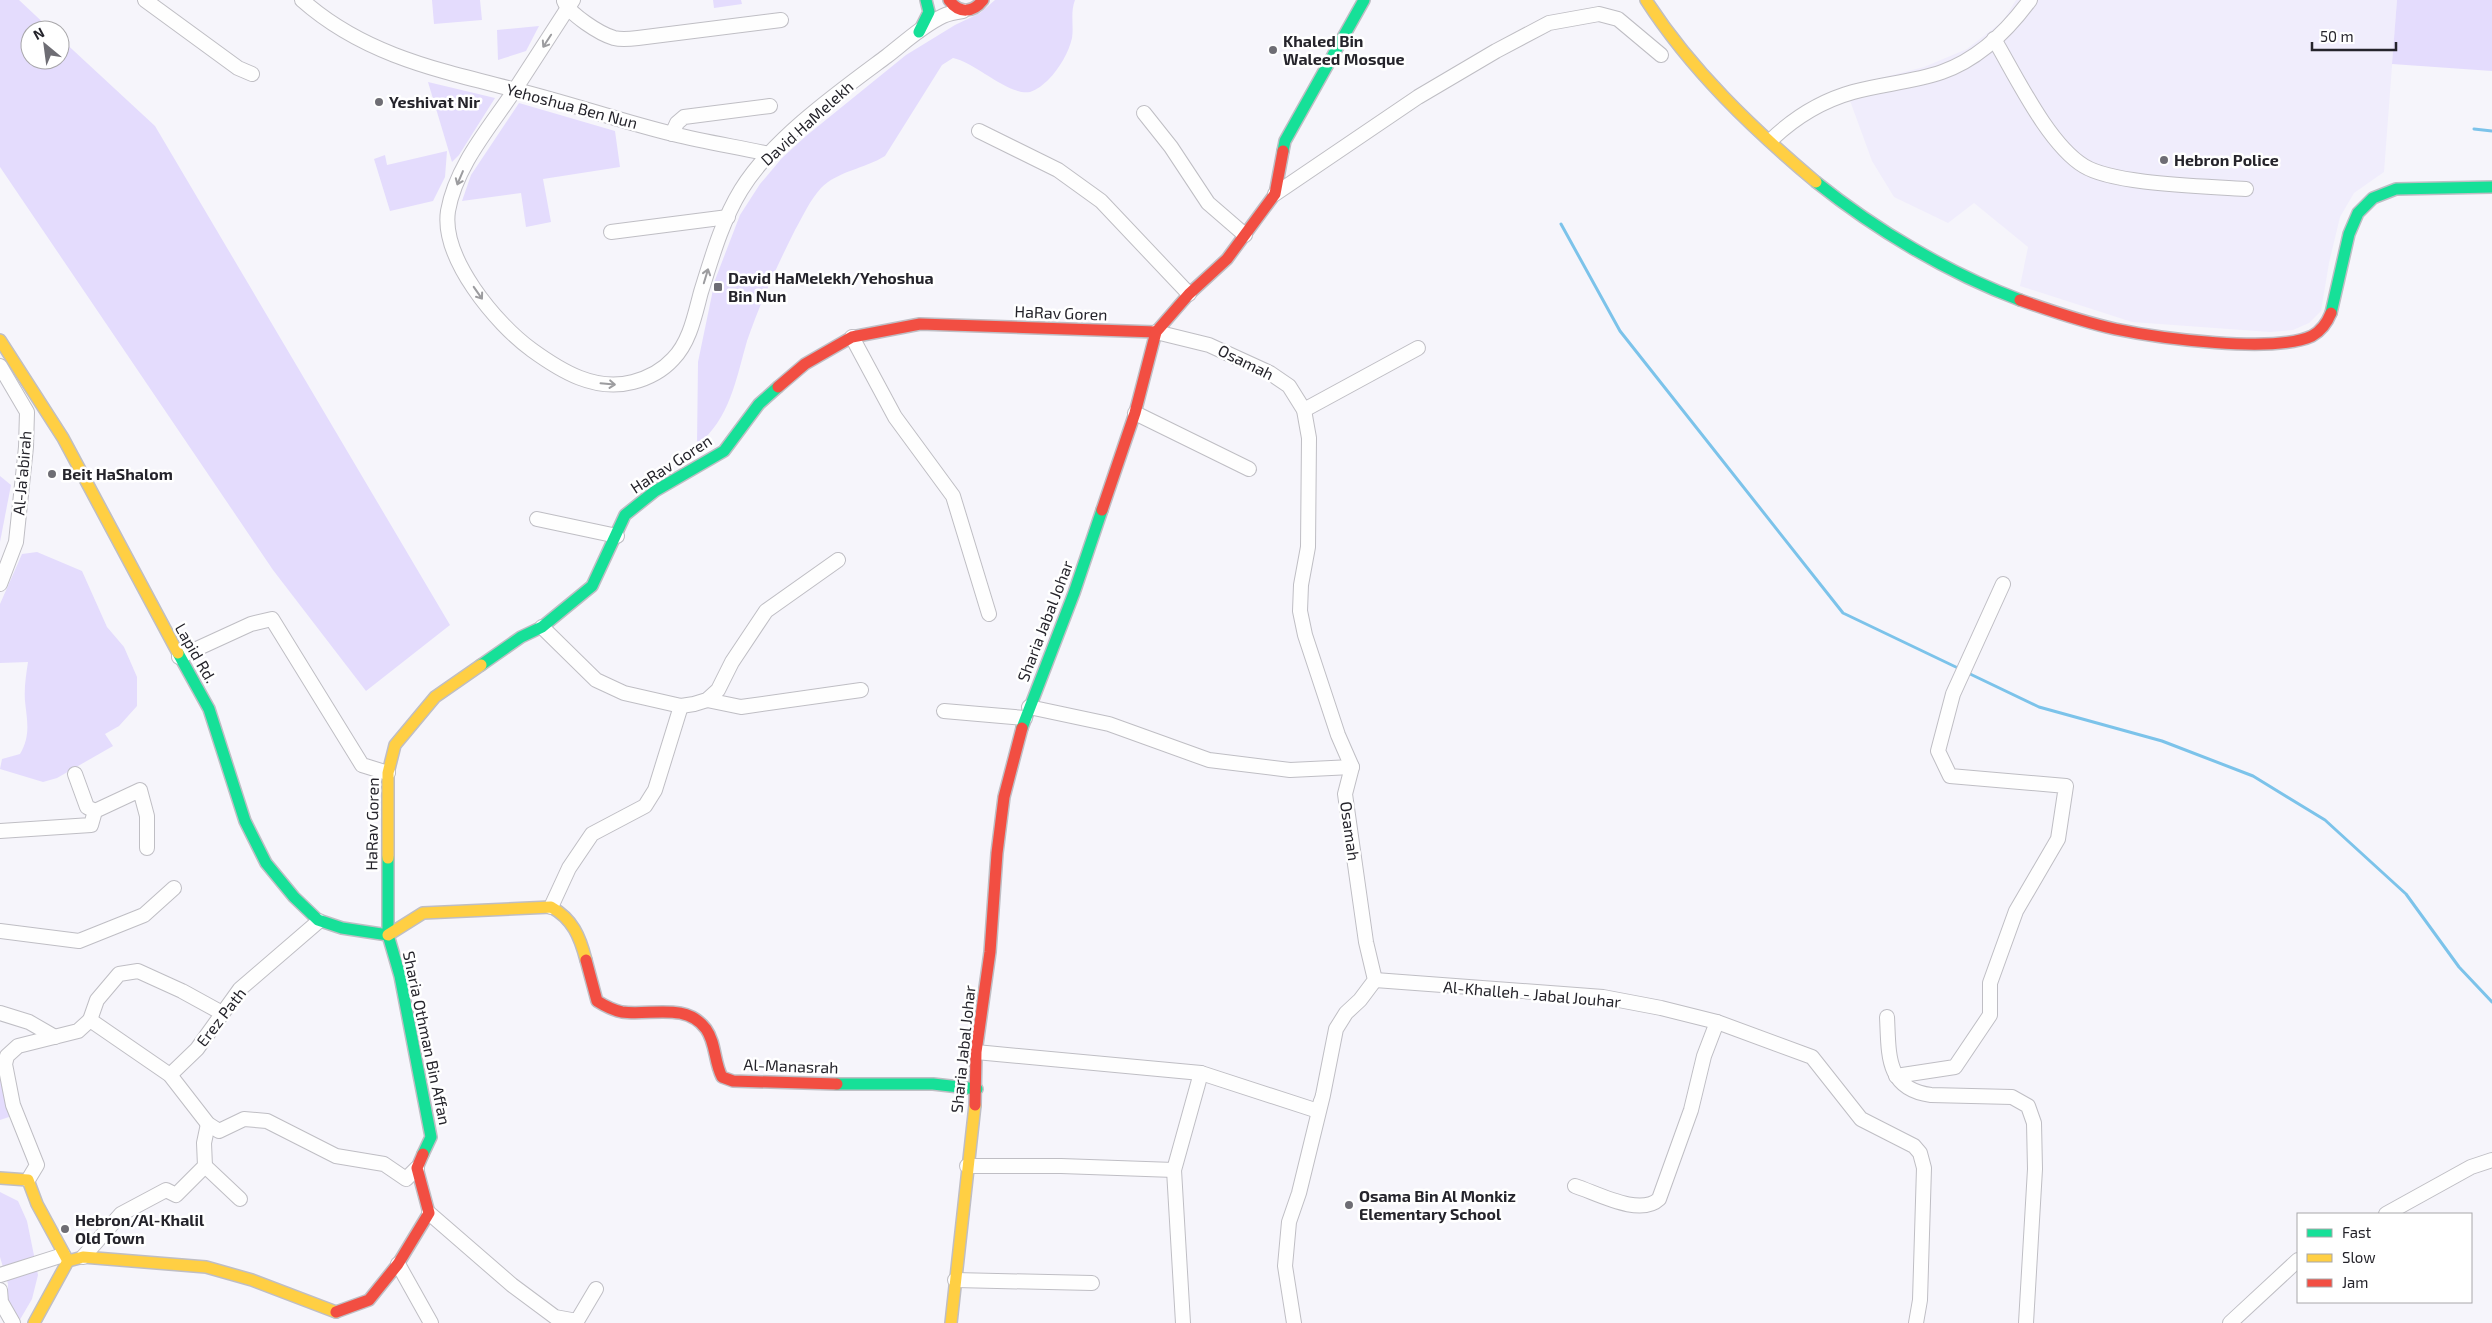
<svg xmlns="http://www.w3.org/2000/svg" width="2492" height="1323" viewBox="0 0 2492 1323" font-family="'Exo 2',sans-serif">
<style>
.built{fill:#f0edfc}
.green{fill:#e4dcfd}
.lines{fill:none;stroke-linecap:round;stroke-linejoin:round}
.stream{stroke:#7cc3ea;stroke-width:3}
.street-casing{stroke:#bfbec4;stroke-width:16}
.fast-casing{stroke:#bfbec4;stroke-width:14}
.slow-casing{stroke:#bfbec4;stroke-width:14}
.jam-casing{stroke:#bfbec4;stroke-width:14}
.street{stroke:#fefefe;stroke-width:14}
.fast{stroke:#16e098;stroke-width:11}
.slow{stroke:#ffcf43;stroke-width:11}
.jam{stroke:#f24e42;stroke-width:11}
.oneway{stroke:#9c9c9f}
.poi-dot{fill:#6e6d74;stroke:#fff;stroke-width:2}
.labels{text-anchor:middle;stroke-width:5;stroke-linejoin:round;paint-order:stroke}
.poi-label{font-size:16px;font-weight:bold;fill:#25242b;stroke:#fff;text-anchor:start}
.street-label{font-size:16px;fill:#25242b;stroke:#fff}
</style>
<rect width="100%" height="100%" fill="#f6f5fb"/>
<polygon class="built" points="2016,0 2397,0 2384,172 2354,193 2340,217 2329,263 2321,311 2309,323 2293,330 2270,332 2132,322 2020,286 2028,247 1974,203 1948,223 1894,197 1872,161 1845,87 1924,67 1967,49 2003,21"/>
<g class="green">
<polygon points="0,0 19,0 51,30 30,30 30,60 60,60 60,38 155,126 450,625 366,691 273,570 0,167"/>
<polygon points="432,0 480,0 482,20 434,24"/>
<polygon points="713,0 741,0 742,4 714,8"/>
<path d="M995 0H1075C1070 13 1074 26 1072 38 1069 52 1059 69 1049 79 1044 84 1037 90 1030 92 1009 96 976 63 953 58L942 65 885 156C864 169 838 171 821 188 810 200 803 216 795 230 777 266 760 303 747 341 736 379 730 419 697 445L698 362 715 280 740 215 760 184 782 158 806 136 906 55 955 25 980 13Z"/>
<polygon points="2397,0 2492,0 2492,71 2392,64"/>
<polygon points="539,26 526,51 498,60 497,30"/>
<polygon points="428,82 495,98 459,155 452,162"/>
<polygon points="519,103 615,131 620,167 543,179 551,222 526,227 521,193 462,201 471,175"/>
<polygon points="447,151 445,177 433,201 390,211 374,159 385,155 387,165"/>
<polygon points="0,476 11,485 0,542"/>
<path d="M37 552 82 571 107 627 124 647 137 677V706L119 726 105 734 113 746 57 778 43 782 0 769 2 759 20 754C31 735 27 721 25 701 24 688 26 675 28 662L0 663V604L22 554Z"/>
<polygon points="0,1067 10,1107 9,1117 0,1120"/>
<polygon points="0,1192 18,1201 27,1221 38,1275 32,1299 18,1323 7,1311 8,1284 0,1257"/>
</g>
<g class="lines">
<g class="stream">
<polyline points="2474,129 2492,131"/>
<polyline points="1561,224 1620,331 1843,613 1960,669"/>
<polyline points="1968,673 2039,707 2162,741 2253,776 2325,820 2406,894 2459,967 2492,1002"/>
</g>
<defs>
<g id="street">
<polyline points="145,0 238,68 252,74"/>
<path d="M302 0C364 55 438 70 516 90 569 103 620 121 673 134 705 142 737 147 769 154"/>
<path d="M573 0C554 29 535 59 516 88 491 126 456 165 448 211 441 258 496 324 532 350 561 371 595 392 633 382 648 378 663 370 673 359 690 342 695 314 701 292 712 257 722 221 741 190 772 139 840 91 887 56 905 42 922 26 943 16 949 13 956 12 963 11"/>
<path d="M564 1C569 14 600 34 614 38 622 40 630 39 638 38L781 20"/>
<path d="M1994 39C2016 76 2048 144 2084 166 2115 185 2207 186 2246 189"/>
<polyline points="1144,113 1171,147 1208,203 1245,235"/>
<polyline points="979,131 1058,170 1101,201 1189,294"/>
<polyline points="672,134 677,123 684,117 770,106"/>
<path d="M1771 140C1794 118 1821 101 1853 92 1882 84 1913 82 1942 72 1979 59 2008 30 2030 0"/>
<polyline points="1275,194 1418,97 1496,51 1549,23 1599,14 1618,19 1661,55"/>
<polyline points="611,232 728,217"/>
<polyline points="1156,332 1209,345 1270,373 1289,386 1304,410 1309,438 1308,547 1301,585 1300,611 1305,635 1338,735 1352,767 1345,794 1366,942 1375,980 1360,1000 1346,1013 1336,1029 1323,1095 1299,1193 1289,1222 1285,1266 1294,1323"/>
<polyline points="852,337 895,417 953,496 989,614"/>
<polyline points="0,366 27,412 26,447 16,542 0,584"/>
<polyline points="1304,410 1418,348"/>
<polyline points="1135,413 1249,469"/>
<polyline points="537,519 617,536"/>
<polyline points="542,627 596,680 624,693 681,706 694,704 707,700 718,690 732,662 766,611 838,560"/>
<polyline points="179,657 251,624 272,619 362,765 388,773"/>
<polyline points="707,700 741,707 861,690"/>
<polyline points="1029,707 1109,724 1209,760 1290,770 1352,767"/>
<polyline points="944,711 1025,718"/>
<polyline points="75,774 87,807 95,811"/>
<polyline points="0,831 91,825 95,811 140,790 147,816 147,848"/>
<polyline points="551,907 569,868 592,834 645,806 655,790 681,706"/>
<polyline points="0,931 79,941 144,915 174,888"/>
<polyline points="1375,980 1603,997 1661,1008 1717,1022 1812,1057 1861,1119 1914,1146 1920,1153 1924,1168 1920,1300 1916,1323"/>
<polyline points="0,1013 29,1022 55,1037"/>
<path d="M1887 1017C1889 1053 1885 1089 1931 1095L2012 1097 2028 1106 2034 1123 2035 1169 2026 1323"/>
<polyline points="90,1020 170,1075 208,1124 219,1131 244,1119 267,1121 336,1156 384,1164 406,1179 417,1168"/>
<polyline points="976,1052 1201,1073 1318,1111 1321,1101"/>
<polyline points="170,1075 197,1049 240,989 319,921"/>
<polyline points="1896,1076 1955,1067 1990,1015 1990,983 2016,911 2058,839 2066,786 1950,776 1938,751 1953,694 2003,584"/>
<polyline points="205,1166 240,1199"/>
<polyline points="967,1166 1061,1166 1174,1170"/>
<polyline points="28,1180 37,1165 13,1105 5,1064 7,1056 18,1046 78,1031 90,1020 97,1000 119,974 138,971 182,991 222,1013"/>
<path d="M1575 1186C1597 1193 1640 1217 1659 1199L1691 1110 1704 1056 1717 1022"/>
<polyline points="429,1213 512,1285 555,1317 577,1321 596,1289"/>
<polyline points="2386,1214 2471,1167 2492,1160"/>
<polyline points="83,1257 121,1214 166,1190 176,1195 205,1166 204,1143 208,1124"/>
<polyline points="398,1264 431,1323"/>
<polyline points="0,1275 63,1255"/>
<polyline points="955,1280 1092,1283"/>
<polyline points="0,1290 1,1302 13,1323"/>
<polyline points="1183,1323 1174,1170 1201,1073"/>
<polyline points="2230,1323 2298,1260"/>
</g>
<g id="fast">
<polyline points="919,32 929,12 926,0"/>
<polyline points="1283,151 1285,141 1364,0"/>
<path d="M1816 182C1876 230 1948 273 2020 300"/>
<polyline points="2331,313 2349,234 2358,213 2373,198 2396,189 2492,187"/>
<polyline points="178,653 209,709 245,821 266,863 294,897 318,920 342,928 388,935"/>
<polyline points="481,665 521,637 542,627 592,586 625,515 655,491 724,451 759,404 778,387"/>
<polyline points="1022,728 1074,593 1102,510"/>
<polyline points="388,858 388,935 400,976 431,1137 423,1154"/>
<polyline points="837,1084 933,1084 977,1089"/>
</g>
<g id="slow">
<path d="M1646 0C1691 70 1753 129 1816 182"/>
<polyline points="0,340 63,438 178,653"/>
<polyline points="388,858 388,773 395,745 435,697 481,665"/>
<path d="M388 935 423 913 551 907C573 919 580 937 586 960"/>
<polyline points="0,1178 28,1180 37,1204 68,1261"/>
<polyline points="34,1323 68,1261 83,1257 206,1267 252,1280 336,1312"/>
<polyline points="951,1323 975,1105"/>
</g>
<g id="jam">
<path d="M949 0C959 14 973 13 983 0"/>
<path d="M2020 300C2051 311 2083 322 2115 329 2158 338 2274 354 2312 336 2321 331 2327 323 2331 313"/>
<polyline points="778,387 805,364 852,337 920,324 1156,332"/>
<polyline points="1102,510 1135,413 1156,332 1189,294 1227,259 1275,194 1283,151"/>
<path d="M586 960 597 1001C605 1006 612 1010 622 1012 650 1016 686 1002 706 1029 716 1043 714 1062 722 1077L733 1081 837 1084"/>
<polyline points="975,1105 976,1052 990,952 997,853 1004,797 1022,728"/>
<polyline points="336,1312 369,1300 398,1264 429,1213 417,1168 423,1154"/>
</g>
</defs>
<use href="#street" class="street-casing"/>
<use href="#fast" class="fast-casing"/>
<use href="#slow" class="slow-casing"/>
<use href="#jam" class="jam-casing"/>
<use href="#street" class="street"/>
<use href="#fast" class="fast"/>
<use href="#slow" class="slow"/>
<use href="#jam" class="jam"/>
</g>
<defs><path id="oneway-shaft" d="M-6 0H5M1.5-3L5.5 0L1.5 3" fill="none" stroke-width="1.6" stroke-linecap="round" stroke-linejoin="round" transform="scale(1.25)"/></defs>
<g class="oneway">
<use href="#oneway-shaft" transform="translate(547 41) rotate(123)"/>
<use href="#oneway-shaft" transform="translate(460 178) rotate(113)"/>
<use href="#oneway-shaft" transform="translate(706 276) rotate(-73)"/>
<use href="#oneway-shaft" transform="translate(478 293) rotate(55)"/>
<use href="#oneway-shaft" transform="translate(608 384) rotate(5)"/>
</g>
<g class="poi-dot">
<circle cx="1273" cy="50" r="5"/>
<circle cx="379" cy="102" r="5"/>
<circle cx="2164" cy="160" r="5"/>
<rect x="713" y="282" width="10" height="10" rx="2.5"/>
<circle cx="52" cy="474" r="5"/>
<circle cx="1349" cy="1205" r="5"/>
<circle cx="65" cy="1229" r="5"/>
</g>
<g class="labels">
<g class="poi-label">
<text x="1283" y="47">Khaled Bin<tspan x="1283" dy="18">Waleed Mosque</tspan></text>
<text x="389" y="108">Yeshivat Nir</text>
<text x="2174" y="166">Hebron Police</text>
<text x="728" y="284">David HaMelekh/Yehoshua<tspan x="728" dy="18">Bin Nun</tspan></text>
<text x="62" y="480">Beit HaShalom</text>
<text x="1359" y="1202">Osama Bin Al Monkiz<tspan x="1359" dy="18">Elementary School</tspan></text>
<text x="75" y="1226">Hebron/Al-Khalil<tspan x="75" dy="18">Old Town</tspan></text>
</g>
<g class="street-label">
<text transform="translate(572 106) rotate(15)" y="6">Yehoshua Ben Nun</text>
<text transform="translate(807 123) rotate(-42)" y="6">David HaMelekh</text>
<text transform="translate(1061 313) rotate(2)" y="6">HaRav Goren</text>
<text transform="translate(1246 362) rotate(26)" y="6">Osamah</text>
<text transform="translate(671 464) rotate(-33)" y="6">HaRav Goren</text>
<text transform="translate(22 473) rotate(-85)" y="6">Al-Ja'abirah</text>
<text transform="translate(1045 621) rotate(-69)" y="6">Sharia Jabal Johar</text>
<text transform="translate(196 653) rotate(60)" y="6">Lapid Rd.</text>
<text transform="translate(372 824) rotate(-89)" y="6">HaRav Goren</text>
<text transform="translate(1350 831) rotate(82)" y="6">Osamah</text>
<text transform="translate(1532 994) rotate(5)" y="6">Al-Khalleh - Jabal Jouhar</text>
<text transform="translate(221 1017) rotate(-52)" y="6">Erez Path</text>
<text transform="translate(427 1038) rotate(78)" y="6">Sharia Othman Bin Affan</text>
<text transform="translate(963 1049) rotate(-84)" y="6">Sharia Jabal Johar</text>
<text transform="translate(791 1066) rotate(2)" y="6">Al-Manasrah</text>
</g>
</g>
<rect x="2297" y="1213" width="175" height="90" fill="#ffffff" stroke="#a8a7aa"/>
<rect x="2307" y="1229" width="25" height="8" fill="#16e098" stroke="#a8a7aa"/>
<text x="2342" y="1238" font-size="15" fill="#25242b">Fast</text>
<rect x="2307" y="1254" width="25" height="8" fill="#ffcf43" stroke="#a8a7aa"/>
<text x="2342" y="1263" font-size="15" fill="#25242b">Slow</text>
<rect x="2307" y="1279" width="25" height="8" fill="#f24e42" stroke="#a8a7aa"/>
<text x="2342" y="1288" font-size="15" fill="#25242b">Jam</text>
<g transform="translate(45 45) rotate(331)"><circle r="24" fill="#ffffff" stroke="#a8a7aa"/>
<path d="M0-4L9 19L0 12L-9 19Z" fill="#6e6d74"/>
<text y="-8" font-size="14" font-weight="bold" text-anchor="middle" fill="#25242b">N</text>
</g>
<path d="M2312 42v8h84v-8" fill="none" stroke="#25242b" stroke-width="2.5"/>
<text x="2320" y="42" font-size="15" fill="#25242b" stroke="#ffffff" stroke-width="4" paint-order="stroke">50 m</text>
</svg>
